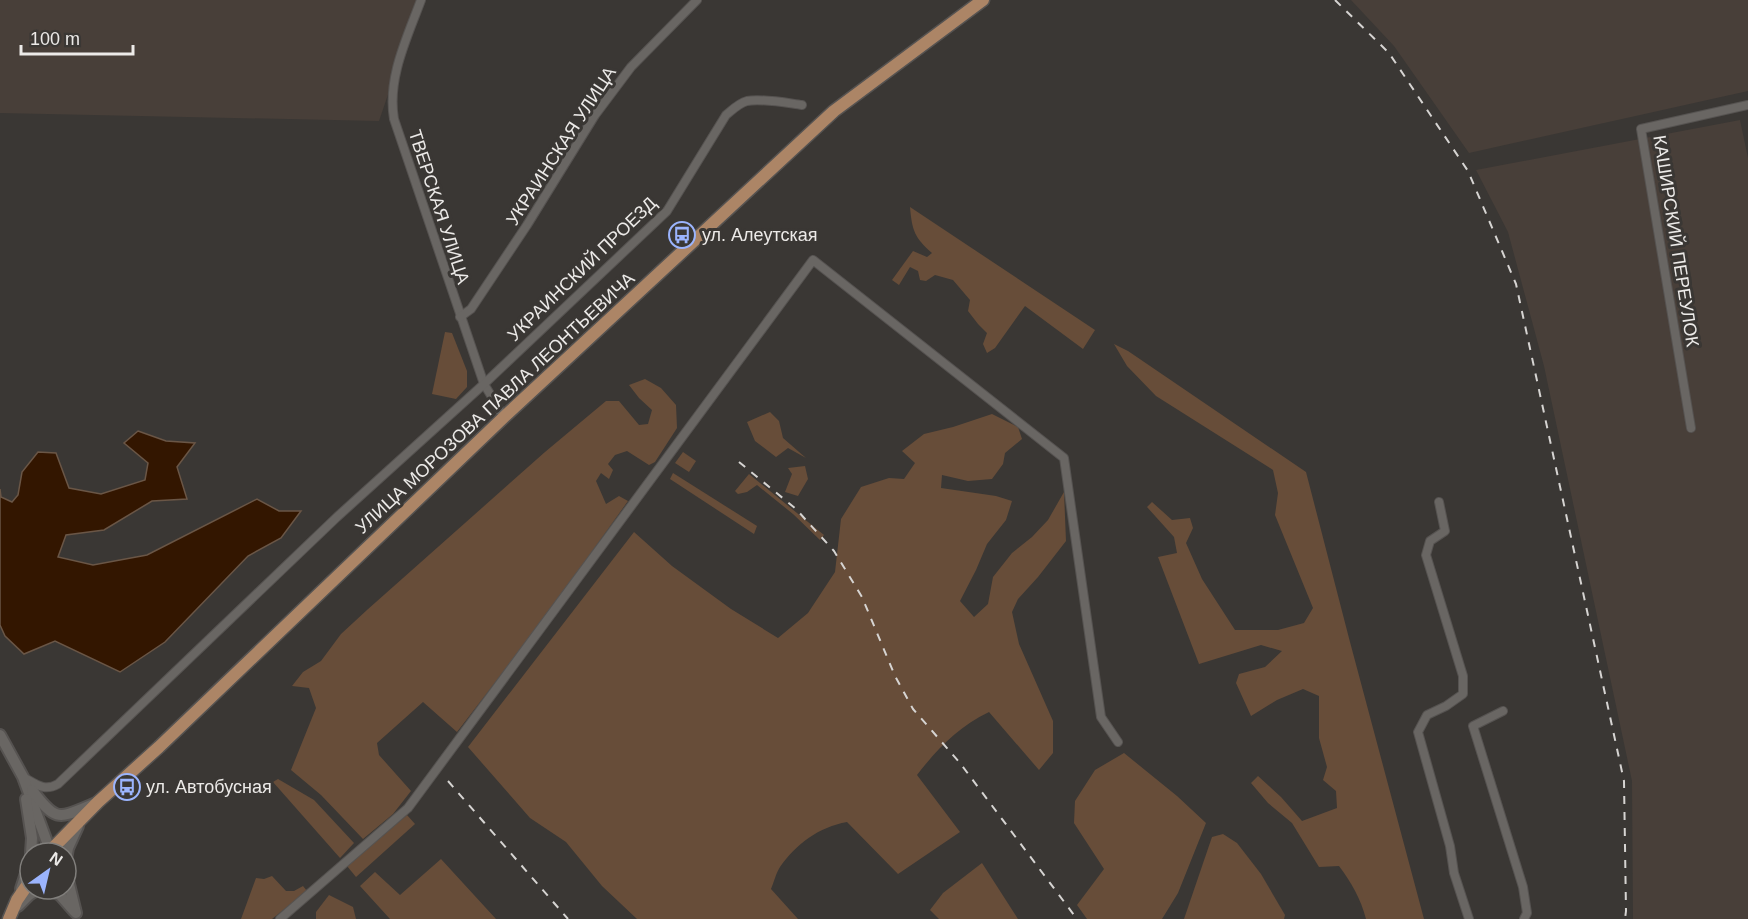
<svg xmlns="http://www.w3.org/2000/svg" width="1748" height="919" viewBox="0 0 1748 919" font-family="Helvetica,sans-serif">
<style>
.built{fill:#483f39}
.green{fill:#674d39}
.water{fill:#331600;stroke:#6a5646;stroke-width:1.5}
.lines{fill:none;stroke-linecap:round;stroke-linejoin:round}
.street-casing{stroke:#565351;stroke-width:10}
.secondary-casing{stroke:#565351;stroke-width:14}
.primary-casing{stroke:#565351;stroke-width:15}
.street{stroke:#696663;stroke-width:8}
.secondary{stroke:#696663;stroke-width:10}
.primary{stroke:#ac8566;stroke-width:12}
.rail{stroke:#d6d4d2;stroke-width:2;stroke-dasharray:8 8;stroke-linecap:butt}
.labels{text-anchor:middle;stroke-width:6;stroke-linejoin:round;paint-order:stroke}
.street-label{font-size:18px;fill:#eceae8;stroke:#3a3734}
.poi-label{font-size:18px;fill:#eceae8;stroke:#3a3734;text-anchor:start}
</style>
<rect width="100%" height="100%" fill="#3a3734"/>
<g class="built">
<polygon points="0,0 420,0 379,121 0,113"/>
<polygon points="1351,0 1748,0 1748,91 1469,153 1394,46"/>
<polygon points="1740,120 1748,158 1748,919 1633,919 1632,781 1544,366 1508,232 1476,170"/>
</g>
<g class="green">
<path d="M910 207 1095 330 1083 349 1025 306 995 348 987 353 983 344 987 333 978 324 968 311 970 300 953 280 935 275 926 281 920 280 918 271 910 267 899 285 892 280 913 251 927 257 932 253C915 238 912 231 910 207Z"/>
<polygon points="445,332 452,333 467,371 467,387 456,399 432,394"/>
<path d="M1114 344 1128 351 1306 472 1350 642 1424 919H1366C1361 899 1351 882 1339 866L1319 867 1292 823 1268 803 1251 783 1258 776 1281 797 1302 821 1337 808 1336 791 1323 780 1327 767 1319 738V696L1303 689 1277 700 1251 716 1236 683 1239 674 1265 667 1282 651 1261 645 1199 664 1158 557 1177 553 1174 537 1147 507 1152 502 1172 520 1190 518 1193 528 1186 543 1202 579 1235 630H1278L1304 623 1313 608 1275 515 1278 493 1273 470 1156 396 1127 366Z"/>
<polygon points="645,379 661,388 676,405 677,428 655,462 649,465 627,451 615,455 608,464 613,470 609,479 601,473 596,481 606,504 619,496 628,501 543,620 457,732 423,702 377,743 379,755 411,791 393,814 363,839 321,795 291,770 316,708 309,688 292,686 303,672 321,661 341,634 367,610 545,452 606,401 619,401 639,425 648,424 652,410 639,398 629,385"/>
<polygon points="770,412 779,421 783,438 806,458 788,448 776,457 755,441 747,422"/>
<path d="M992 414 1018 427 1022 439 1005 453 1003 464 992 479 968 481 942 475 941 488 996 496 1012 501 1006 520 987 544 976 570 960 601 974 617 988 604 993 577 1012 553 1032 537 1048 520 1064 492 1066 541 1038 577 1018 599 1012 612 1019 644 1053 721V753L1039 770 989 712C958 727 938 748 917 775L960 832 898 874 847 822C819 827 796 844 780 867 776 873 774 882 771 889L798 919H637L602 886 566 842 530 818 468 747 634 532 672 566 731 609 778 638 808 613 835 572 841 519 861 487 889 478 904 479 915 463 902 451 924 434 953 427Z"/>
<polygon points="683,452 696,461 689,472 675,463"/>
<polygon points="805,466 808,479 798,496 785,492 792,474 788,468"/>
<polygon points="673,473 757,526 754,534 670,479"/>
<polygon points="749,474 824,535 820,540 793,514 757,485 747,492 738,494 735,491"/>
<polygon points="1124,753 1177,796 1206,823 1178,893 1162,919 1087,919 1077,905 1104,869 1074,823 1075,801 1095,770"/>
<polygon points="278,779 314,800 354,843 340,858 273,782"/>
<polygon points="407,815 415,824 356,877 347,866"/>
<polygon points="1223,834 1237,843 1261,874 1285,915 1284,919 1184,919 1212,837"/>
<polygon points="441,859 496,919 390,919 360,886 375,872 400,895"/>
<polygon points="982,863 1018,919 939,919 930,910 943,893"/>
<polygon points="272,876 286,891 294,891 303,886 307,891 272,919 241,919 256,878 264,879"/>
<polygon points="329,895 353,907 356,919 316,919 316,912"/>
</g>
<polygon class="water" points="138,431 166,441 195,443 177,467 187,499 152,501 104,530 66,535 58,557 93,565 147,555 257,499 279,511 301,511 281,538 248,556 165,642 120,672 55,641 24,654 5,636 0,625 0,489 1,497 12,502 18,495 22,472 38,452 56,453 69,488 101,494 145,480 148,463 124,443"/>
<g class="lines">
<defs>
<g id="street">
<path d="M421 0C407 38 387 78 394 119L484 384 504 417"/>
<polyline points="460,317 471,309 527,225 595,115 631,67 697,0"/>
<polyline points="1691,428 1641,129 1748,105"/>
<polyline points="1439,502 1445,531 1430,541 1426,555 1463,676 1463,694 1446,706 1427,715 1418,732 1450,846 1454,873 1469,919"/>
<polyline points="1503,711 1473,726 1523,887 1527,913 1524,919"/>
<path d="M23 777C36 784 44 792 58 784L337 517 484 384 667 211 726 115C732 110 739 103 747 101 762 98 787 103 802 105"/>
<polyline points="280,919 408,808 813,260 1064,458 1101,717 1118,742"/>
</g>
<g id="secondary">
<polyline points="0,735 23,777 51,853"/>
<path d="M32 790C57 824 59 818 96 803"/>
<polyline points="26,799 32,838 31,853"/>
<polyline points="66,859 68,848 78,826"/>
<polyline points="66,861 66,872 76,913"/>
<polyline points="21,889 30,861"/>
<polyline points="48,889 60,895 74,911"/>
<polyline points="18,906 29,895 38,889"/>
</g>
<g id="primary">
<polyline points="48,853 98,802 159,747 504,417 834,111 983,0"/>
<polyline points="9,919 17,900 30,881"/>
</g>
</defs>
<use href="#street" class="street-casing"/>
<use href="#secondary" class="secondary-casing"/>
<use href="#primary" class="primary-casing"/>
<use href="#street" class="street"/>
<use href="#secondary" class="secondary"/>
<use href="#primary" class="primary"/>
<g class="rail">
<polyline points="1335,0 1389,53 1468,171 1516,284 1624,781 1626,911 1625,919"/>
<polyline points="739,462 796,509 834,551 862,597 895,676 913,709 960,763 1077,919"/>
<polyline points="448,781 568,919"/>
</g>
</g>
<defs>
<symbol id="bus-ring" viewBox="-11 -11 22 22"><circle r="9.5" fill="#3a3734" stroke="#9bb4fd" stroke-width="1.5"/><path d="M-5-6H5V4H4V6H2V4H-2V6H-4V4H-5ZM-3.5-4V0h7V-4ZM-3.5 1.2v1.5H-2V1.2ZM2 1.2v1.5H3.5V1.2Z" fill="#9bb4fd"/></symbol>
</defs>
<g fill-rule="evenodd">
<use href="#bus-ring" x="667" y="220" width="30" height="30"/>
<use href="#bus-ring" x="112" y="772" width="30" height="30"/>
</g>
<g class="labels">
<g class="street-label">
<text transform="translate(561 146) rotate(-57)" y="6">УКРАИНСКАЯ УЛИЦА</text>
<text transform="translate(439 207) rotate(72)" y="6">ТВЕРСКАЯ УЛИЦА</text>
<text transform="translate(1676 241) rotate(81)" y="6">КАШИРСКИЙ ПЕРЕУЛОК</text>
<text transform="translate(582 269) rotate(-44)" y="6">УКРАИНСКИЙ ПРОЕЗД</text>
<text transform="translate(495 403) rotate(-43)" y="6">УЛИЦА МОРОЗОВА ПАВЛА ЛЕОНТЬЕВИЧА</text>
</g>
<g class="poi-label">
<text x="702" y="241">ул. Алеутская</text>
<text x="146" y="793">ул. Автобусная</text>
</g>
</g>
<g transform="translate(48 871) rotate(34)"><circle r="28" fill="#3a3734" stroke="#817f7c" stroke-width="1.5"/>
<path d="M0-4.5L10 22L0 15L-10 22Z" fill="#9bb4fd"/>
<text y="-9" font-size="16" font-weight="bold" text-anchor="middle" fill="#eceae8">N</text>
</g>
<path d="M21 45v9h112v-9" fill="none" stroke="#eceae8" stroke-width="3"/>
<text x="30" y="45" font-size="18" fill="#eceae8" stroke="#3a3734" stroke-width="4.5" paint-order="stroke">100 m</text>
</svg>
